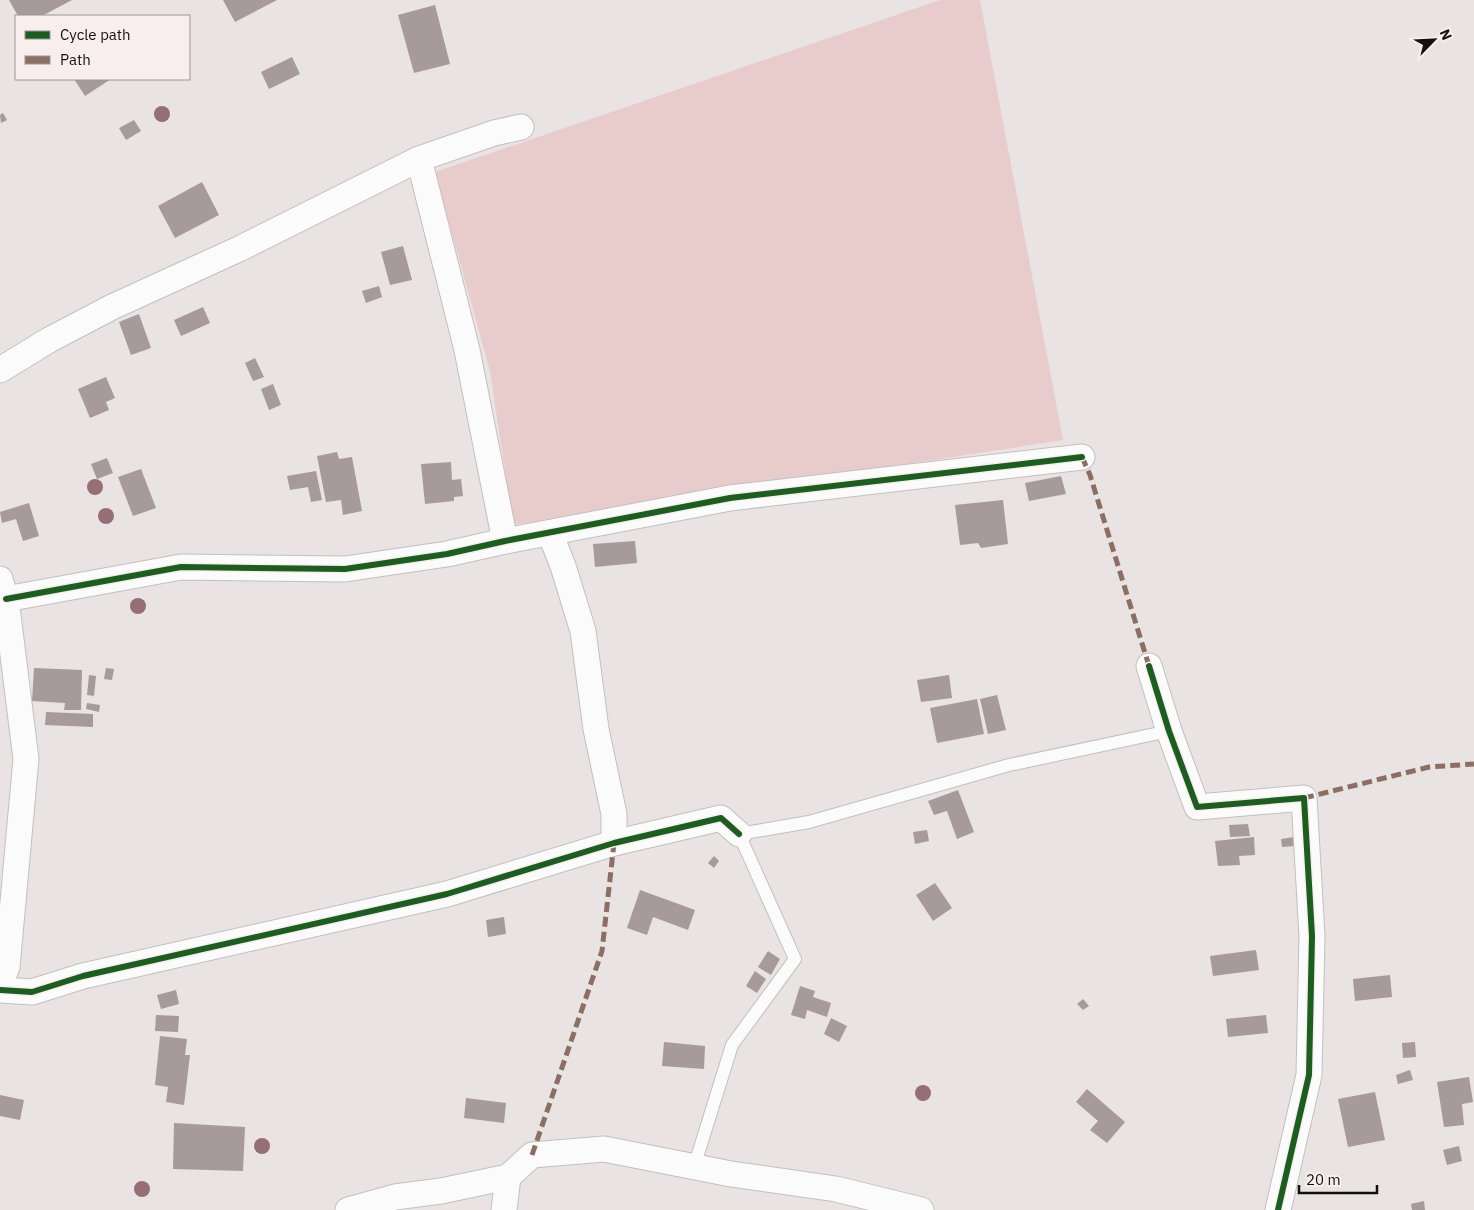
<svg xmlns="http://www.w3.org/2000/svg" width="1474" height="1210" viewBox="0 0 1474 1210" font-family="'IBM Plex Sans',sans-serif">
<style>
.green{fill:#e8cccc}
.building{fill:#a69a9a}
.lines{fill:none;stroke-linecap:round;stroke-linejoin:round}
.service-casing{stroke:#c4bfbf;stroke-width:14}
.minor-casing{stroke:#c4bfbf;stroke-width:27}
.service{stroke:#fcfbfb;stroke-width:12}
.minor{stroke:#fcfbfb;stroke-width:25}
.quiet{stroke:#8d6e63;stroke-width:5;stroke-dasharray:10 5;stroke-linecap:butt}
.cycleway-casing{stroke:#f8eeee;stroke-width:9}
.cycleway{stroke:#1b5e20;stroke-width:6}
.tree{fill:#966f74}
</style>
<rect width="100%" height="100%" fill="#e9e3e3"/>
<polygon class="green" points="940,0 980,0 1063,440 513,525 490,371 435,172"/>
<g class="building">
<polygon points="9,0 72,0 42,16 18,16"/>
<polygon points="223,0 277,0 235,22"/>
<polygon points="435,5 450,64 414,73 398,15"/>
<polygon points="292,57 300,74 269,89 261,72"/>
<polygon points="74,79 111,79 85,96"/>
<polygon points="3,113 7,120 1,123 0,115"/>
<polygon points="134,120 141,131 126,140 119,128"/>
<polygon points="202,182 219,215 175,238 158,206"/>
<polygon points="403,246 412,280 390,285 381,252"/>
<polygon points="379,286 382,297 366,303 362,291"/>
<polygon points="203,307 210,323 181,336 174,320"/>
<polygon points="139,314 151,348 131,355 119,322"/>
<polygon points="255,358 264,377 253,381 245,363"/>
<polygon points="106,377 115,398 106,402 109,410 90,418 78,389"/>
<polygon points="273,384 281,405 269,410 261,389"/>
<polygon points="337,452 339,459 352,457 362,511 343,515 341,500 326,502 317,456"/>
<polygon points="107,458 113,473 97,479 91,464"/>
<polygon points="451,462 452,480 461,479 463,496 454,497 454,501 425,504 421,464"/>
<polygon points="141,469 156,508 133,516 118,477"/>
<polygon points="316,471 322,500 311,502 308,487 290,490 287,476"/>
<polygon points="1061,476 1066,494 1029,501 1025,483"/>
<polygon points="1003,500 1008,544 981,548 978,543 960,545 955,505"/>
<polygon points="29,503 39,536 23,541 16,519 2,523 0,512"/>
<polygon points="635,541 637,563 595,567 593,544"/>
<polygon points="34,668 82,670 81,710 64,710 65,703 32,701"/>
<polygon points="106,668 114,669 112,680 104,679"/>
<polygon points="89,675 96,676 94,696 87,695"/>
<polygon points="949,675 952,698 921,702 917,680"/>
<polygon points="997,695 1006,730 988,734 980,699"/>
<polygon points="977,699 984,734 937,743 930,708"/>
<polygon points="87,703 100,705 99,712 86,709"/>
<polygon points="46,712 93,714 93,727 45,725"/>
<polygon points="958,790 974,832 957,839 947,811 934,815 928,801"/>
<polygon points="1248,824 1250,836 1230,837 1229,825"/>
<polygon points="927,830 929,841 915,844 913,832"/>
<polygon points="1254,837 1255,855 1239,856 1240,865 1218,866 1215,841"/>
<polygon points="1294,837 1295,846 1282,847 1281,839"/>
<polygon points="714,856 719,861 714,868 708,863"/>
<polygon points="935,883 952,908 933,921 916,895"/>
<polygon points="640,890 695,910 688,930 653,917 647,935 627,928"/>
<polygon points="504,917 506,934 488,937 486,920"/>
<polygon points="1256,950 1259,970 1213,976 1210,956"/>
<polygon points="768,951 780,959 771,975 758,967"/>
<polygon points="755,971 766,979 757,993 746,986"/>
<polygon points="1390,975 1392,997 1355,1001 1353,979"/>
<polygon points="800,986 815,991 813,997 831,1003 827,1017 807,1010 805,1019 791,1015"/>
<polygon points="176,990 179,1004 161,1009 157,995"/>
<polygon points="1083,999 1089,1006 1083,1010 1077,1004"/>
<polygon points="156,1015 179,1016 178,1032 155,1031"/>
<polygon points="1266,1015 1268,1033 1228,1037 1226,1019"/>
<polygon points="831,1018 847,1026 839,1042 824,1034"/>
<polygon points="160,1036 187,1039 185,1055 190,1055 184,1105 166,1102 168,1087 155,1085"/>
<polygon points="664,1042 705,1046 704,1069 662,1066"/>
<polygon points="1415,1042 1416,1057 1403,1058 1402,1043"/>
<polygon points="1410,1070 1413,1080 1398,1084 1396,1075"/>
<polygon points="1469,1077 1473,1102 1462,1104 1464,1125 1444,1127 1437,1082"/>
<polygon points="1087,1089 1125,1122 1107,1143 1090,1130 1098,1121 1076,1102"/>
<polygon points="1375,1092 1385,1140 1348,1147 1338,1099"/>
<polygon points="0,1095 24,1100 20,1120 0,1116"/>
<polygon points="466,1098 506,1103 504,1123 464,1118"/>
<polygon points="174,1123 245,1127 243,1171 173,1169"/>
<polygon points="1459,1146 1462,1161 1447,1165 1443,1150"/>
<polygon points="1424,1201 1425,1210 1412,1210 1411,1204"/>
</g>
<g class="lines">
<defs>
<polyline id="service" points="694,1167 732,1045 795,959 739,834 809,822 1009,765 1169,731"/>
<g id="minor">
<polyline points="419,159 467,350 505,541"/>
<polyline points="0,370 49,340 112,307 239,249 419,159 494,133 521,127"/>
<polyline points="550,533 563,566 583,631 596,729 614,814 614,843"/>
<polyline points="0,579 6,599 26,759 7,967 0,984"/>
<polyline points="6,599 181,567 345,569 447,554 505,541 730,498 1082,457"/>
<polyline points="1149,666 1169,731 1197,807 1304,798 1312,936 1309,1075 1278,1210"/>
<polyline points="0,990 32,992 83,976 447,894 614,843 721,818 739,834"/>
<polyline points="348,1210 395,1197 441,1191 508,1177 532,1155 604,1149 731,1174 836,1189 921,1210"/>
<polyline points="504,1210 508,1177"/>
</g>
</defs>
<use href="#service" class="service-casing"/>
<use href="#minor" class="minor-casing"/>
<use href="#service" class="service"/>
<use href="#minor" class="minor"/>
<g class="quiet">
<polyline points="1082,457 1090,475 1149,666"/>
<polyline points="1304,798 1429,767 1474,764"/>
<polyline points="532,1155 602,951 614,843"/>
</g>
<defs>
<g id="cycleway">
<polyline points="6,599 181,567 345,569 447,554 505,541 730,498 1082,457"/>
<polyline points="1149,666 1169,731 1197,807 1304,798 1312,936 1309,1075 1278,1210"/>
<polyline points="0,990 32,992 83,976 447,894 614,843 721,818 739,834"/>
</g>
</defs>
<use href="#cycleway" class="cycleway-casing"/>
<use href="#cycleway" class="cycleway"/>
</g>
<g class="tree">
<circle cx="162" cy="114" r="8"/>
<circle cx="95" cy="487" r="8"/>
<circle cx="106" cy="516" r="8"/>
<circle cx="138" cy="606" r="8"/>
<circle cx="923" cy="1093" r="8"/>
<circle cx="262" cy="1146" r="8"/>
<circle cx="142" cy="1189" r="8"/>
</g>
<rect x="15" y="15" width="175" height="65" fill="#f8eeee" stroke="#9c9595"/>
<rect x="25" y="31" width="25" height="8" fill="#1b5e20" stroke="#9c9595"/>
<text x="60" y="40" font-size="15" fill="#131010">Cycle path</text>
<rect x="25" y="56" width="25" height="8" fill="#8d6e63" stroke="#9c9595"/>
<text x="60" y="65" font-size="15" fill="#131010">Path</text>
<g transform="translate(1434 40) rotate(66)" stroke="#f8eeee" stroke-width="4" paint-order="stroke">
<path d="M0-4L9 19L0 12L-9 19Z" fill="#131010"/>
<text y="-8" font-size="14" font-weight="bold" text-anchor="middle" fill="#131010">N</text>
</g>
<path d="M1299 1185v8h78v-8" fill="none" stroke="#131010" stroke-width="2.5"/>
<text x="1306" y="1185" font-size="15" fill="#131010" stroke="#f8eeee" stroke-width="4" paint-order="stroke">20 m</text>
</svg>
